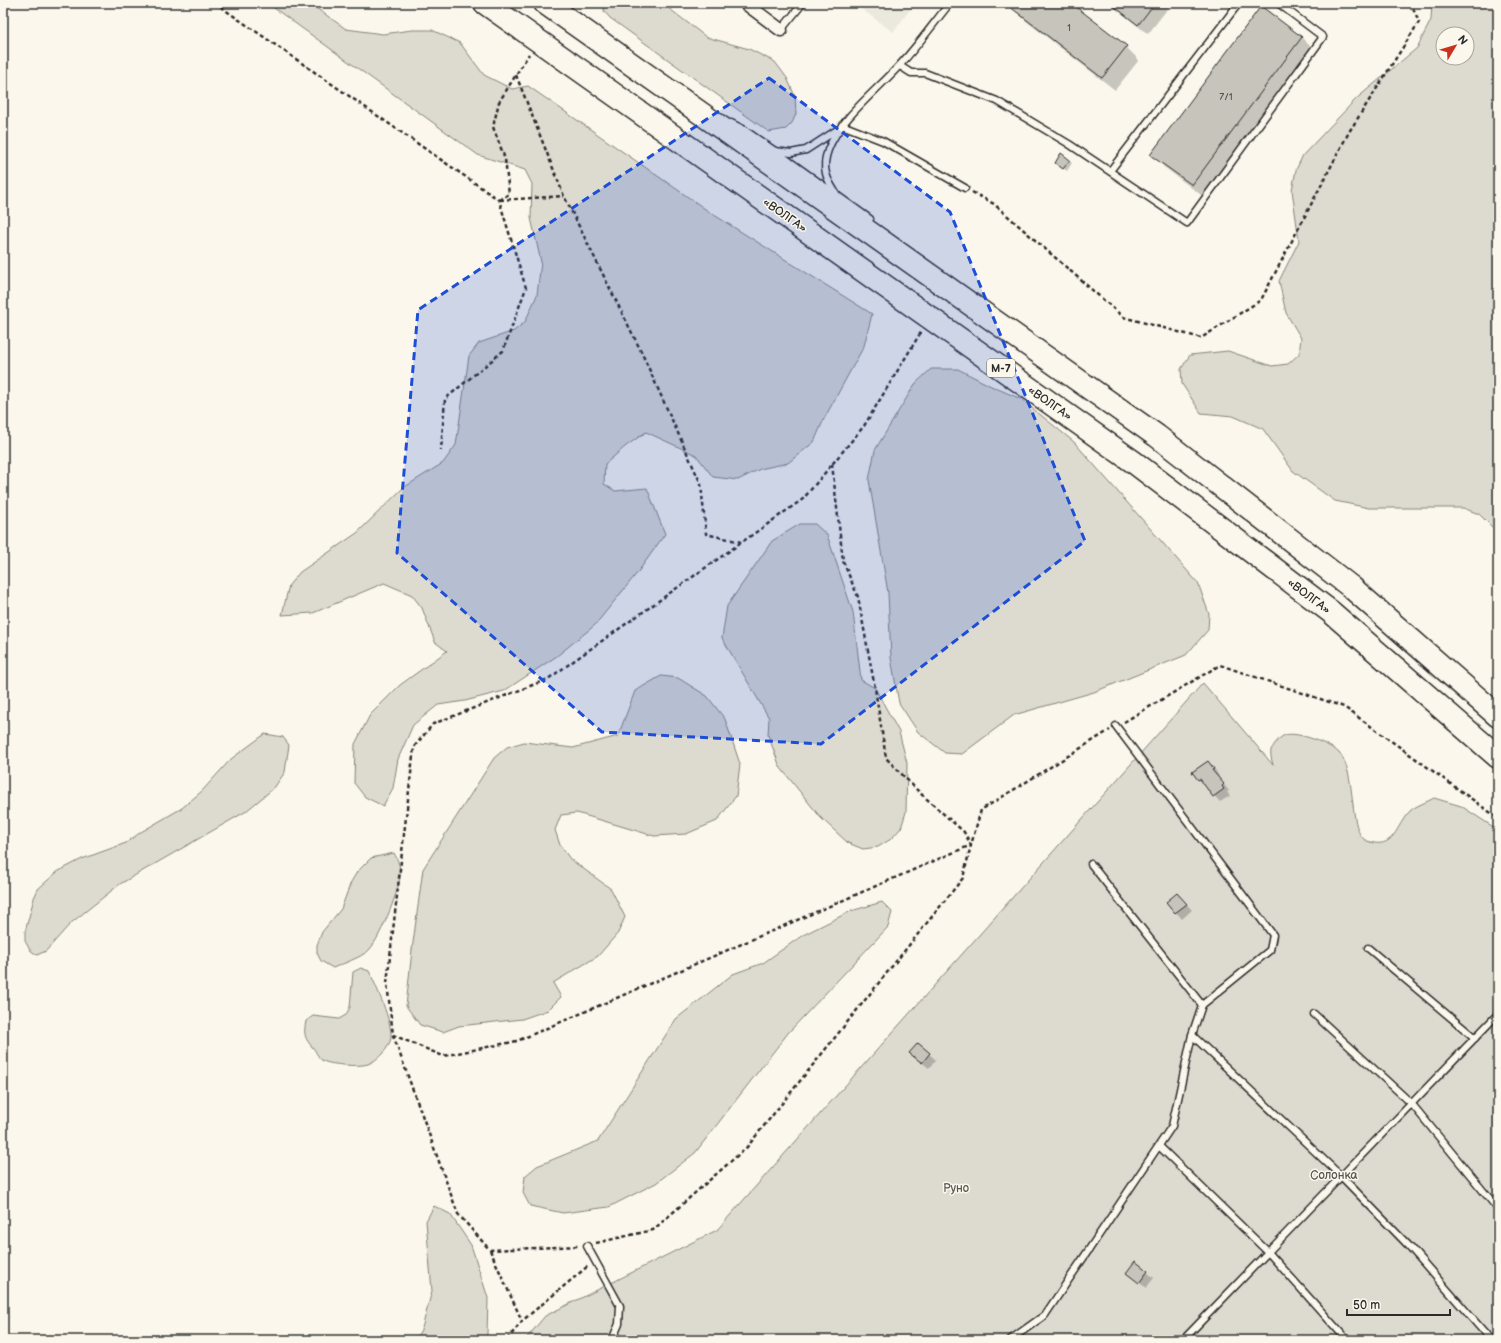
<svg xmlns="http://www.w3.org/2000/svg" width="1501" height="1343" viewBox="0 0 1501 1343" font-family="'Balsamiq Sans',sans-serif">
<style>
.built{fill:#ebe8de}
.green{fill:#dddad0;stroke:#84827e;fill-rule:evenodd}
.shadow{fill:#0003}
.building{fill:#c7c4bc;stroke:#2b2b2b}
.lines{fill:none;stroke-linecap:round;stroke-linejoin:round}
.lane-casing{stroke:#2b2b2b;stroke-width:9}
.street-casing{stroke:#2b2b2b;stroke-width:15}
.highway-casing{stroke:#2b2b2b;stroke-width:25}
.path{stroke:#2b2b2b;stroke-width:2.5;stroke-dasharray:4 3;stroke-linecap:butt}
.lane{stroke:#fbf7ec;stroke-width:6}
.street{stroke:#fbf7ec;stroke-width:12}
.highway{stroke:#fbf7ec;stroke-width:22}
.marked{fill:#1d4ed8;fill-opacity:0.2;stroke:#1d4ed8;stroke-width:3;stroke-dasharray:8 5;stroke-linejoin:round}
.labels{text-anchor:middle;stroke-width:3;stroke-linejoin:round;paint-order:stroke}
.number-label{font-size:10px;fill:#52514f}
.shield{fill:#fbf7ec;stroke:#696865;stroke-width:1}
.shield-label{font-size:11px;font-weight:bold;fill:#2b2b2b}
.street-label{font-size:12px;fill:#2b2b2b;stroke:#fbf7ec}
.park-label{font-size:12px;fill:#585754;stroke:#fbf7ec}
</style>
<rect width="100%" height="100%" fill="#fbf7ec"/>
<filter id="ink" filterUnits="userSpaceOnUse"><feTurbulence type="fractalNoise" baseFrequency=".025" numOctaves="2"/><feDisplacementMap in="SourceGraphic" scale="8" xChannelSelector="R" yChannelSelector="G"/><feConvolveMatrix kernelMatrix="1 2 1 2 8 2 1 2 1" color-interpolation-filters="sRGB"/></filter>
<g filter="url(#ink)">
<polygon class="built" points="853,3 915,3 893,32"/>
<g class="green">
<polygon points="267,3 309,3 346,29 383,34 412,30 432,30 460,43 484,75 512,89 528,86 711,213 872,314 864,346 824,419 814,442 788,463 760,469 738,480 713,477 696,455 646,432 626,446 605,464 604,484 615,491 647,488 665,534 638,572 595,625 557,656 504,691 465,701 438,705 413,725 398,759 393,788 383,806 365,797 354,783 355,744 370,715 400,685 447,651 435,642 422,608 412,595 384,583 313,613 282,615 289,585 300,572 357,533 403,488 443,463 456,445 469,356 479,343 514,331 525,322 537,295 541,262 531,218 532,184 525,170 478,155"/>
<polygon points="604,3 662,3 706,37 749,49 775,62 787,78 795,96 796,114 792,123 786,129 769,132 610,18 604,11"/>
<path d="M1432 3H1498V533L1479 514 1463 508H1369L1335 501 1293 471 1263 429 1233 416 1201 413 1182 384 1181 369 1190 355 1228 351 1272 366 1288 364 1299 354 1301 338 1286 313 1279 281 1299 241 1292 190 1296 170 1303 155 1356 99 1417 48 1431 20ZM1443 34H1467V58H1443Z"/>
<polygon points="931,369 958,369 991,386 1021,399 1074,442 1198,583 1209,614 1208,630 1186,655 1094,692 1014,715 962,754 945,753 918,732 899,703 891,658 888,593 869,480 875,450 915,384"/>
<polygon points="800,524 815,524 827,535 853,612 861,680 875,688 899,732 907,763 906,812 901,828 891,839 878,847 863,849 848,843 821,818 780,767 768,735 769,718 722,638 727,606 772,541"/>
<polygon points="661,676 678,678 707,696 725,719 740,764 736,796 717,821 686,834 654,836 577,813 561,815 555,830 560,845 570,859 611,889 625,917 618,933 598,956 553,983 561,997 548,1010 522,1019 459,1026 443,1032 420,1025 406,1006 412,950 423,869 494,758 507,747 524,742 573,748 618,736 635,691"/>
<path d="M1203 683 1273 765C1272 761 1270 755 1271 750 1271 749 1274 746 1274 745 1277 741 1280 737 1285 735 1298 731 1330 744 1339 753 1358 773 1347 833 1367 841 1395 851 1395 826 1410 811 1415 806 1427 802 1434 798L1461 806 1498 830V1340H525L545 1316 717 1230Z"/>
<polygon points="265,734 283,737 289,745 285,772 274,788 245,812 120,884 71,923 46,951 37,955 30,950 25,941 25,932 34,898 38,889 57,872 82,859 126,843 141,832 182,808 202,791 231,759"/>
<path d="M394 853C398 860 401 868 400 877 399 891 378 944 367 952 357 959 344 963 333 968L321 961 317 953V945L322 932 341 909 351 882 357 872 371 858Z"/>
<polygon points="882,902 892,912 888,927 788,1033 695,1153 656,1183 609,1207 563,1213 530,1206 523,1193 525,1176 537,1166 598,1141 676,1019 733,974 763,963 803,935 851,911"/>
<path d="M361 968 369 971C376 985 392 1022 391 1037 390 1048 378 1060 368 1064 360 1067 331 1065 323 1061 319 1059 316 1052 314 1049 305 1039 303 1035 306 1021L313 1016 339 1019 346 1015 350 1007 353 972Z"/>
<polygon points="434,1206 450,1214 471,1245 488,1298 487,1334 484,1340 415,1340 422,1328 432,1291 426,1221"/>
</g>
<g class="shadow">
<polygon points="1017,3 1069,3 1126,47 1139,60 1115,90 1026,21 1013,8"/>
<polygon points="1108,3 1172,3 1148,34"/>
<polygon points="1261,8 1302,38 1315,51 1205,198 1164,167 1151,154"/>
<polygon points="1069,161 1072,163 1067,171 1059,165"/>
<polygon points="1208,762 1214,768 1219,776 1218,777 1229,791 1227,792 1230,796 1220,802 1199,779"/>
<polygon points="1183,900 1192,910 1182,919 1167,902"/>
<polygon points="918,1044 936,1060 929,1068 917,1059"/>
<polygon points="1147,1272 1154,1278 1146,1288 1128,1273"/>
</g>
<g class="building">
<polygon points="1005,3 1071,3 1127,46 1102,78"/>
<polygon points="1110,3 1155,3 1138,25"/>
<polygon points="1261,6 1302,37 1192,185 1150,155"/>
<polygon points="1061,153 1070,160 1063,169 1055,163"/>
<polygon points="1208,761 1214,769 1212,770 1224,784 1222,786 1224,789 1213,797 1200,779 1198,780 1192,772"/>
<polygon points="1177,893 1187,904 1175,913 1166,902"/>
<polygon points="918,1043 930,1053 922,1063 909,1053"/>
<polygon points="1135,1261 1148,1271 1139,1283 1126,1273"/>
</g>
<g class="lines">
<defs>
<g id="lane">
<polyline points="781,30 803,3"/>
<polyline points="900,66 911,73 925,73 997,101 1069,144 1187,223 1323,37 1278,3"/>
<polyline points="731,123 743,129 775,151 791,153 806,150 837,130"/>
<polyline points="842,125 883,141 965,188"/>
<polyline points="775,151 870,219"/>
<polyline points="1110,171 1239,3"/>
<path d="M837 195C827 180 821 169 828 150 839 120 876 91 898 67 917 47 933 24 950 3"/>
<polyline points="1091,864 1202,1005"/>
<polyline points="1368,948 1475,1038"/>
<polyline points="1314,1014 1411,1103 1498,1209"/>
<polyline points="1192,1035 1341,1176 1409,1246 1491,1340"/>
<polyline points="1159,1146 1268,1252 1347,1340"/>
<polyline points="587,1246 620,1306 619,1324 612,1340"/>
<polyline points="1010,1340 1045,1315 1172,1126 1192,1035 1202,1005 1270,950 1273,935 1116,726"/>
<polyline points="1183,1340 1498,1014"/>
</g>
<polyline id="street" points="745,3 781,30"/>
<g id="highway">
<polyline points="485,3 1135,463 1331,612 1498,757"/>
<polyline points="545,3 1157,436 1351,587 1498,716"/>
</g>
</defs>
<use href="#lane" class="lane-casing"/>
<use href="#street" class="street-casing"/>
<use href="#highway" class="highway-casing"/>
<g class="path">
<polyline points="215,3 499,200 526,288 503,351 445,399 441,450"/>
<polyline points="516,75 564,196 640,349 701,484 706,534 741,542"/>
<polyline points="972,192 994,204 1123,317 1201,338 1261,300 1349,132 1419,22 1411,3"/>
<polyline points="499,200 509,194 505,159 493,127 499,102 529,54"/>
<polyline points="500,200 564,196"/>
<polyline points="832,464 843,561 858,597 875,688 886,758 920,793 964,832 971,845 517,1041 443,1056 393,1035 387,983 414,747 433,724 548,679 803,499 864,426 921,332"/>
<polyline points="1124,722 1220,665 1344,707 1498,818"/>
<polyline points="393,1035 458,1214 490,1250 579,1246"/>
<polyline points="596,1243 653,1230 747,1147 963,878 971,845 981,810 1110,730"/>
<polyline points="490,1250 522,1321"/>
<polyline points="507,1340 522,1321 588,1266"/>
</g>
<use href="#lane" class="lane"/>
<use href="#street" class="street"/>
<use href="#highway" class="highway"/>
</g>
</g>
<path class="marked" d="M769 78 950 212 1085 541 821 744 602 732 397 553 418 310Z"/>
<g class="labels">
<g class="number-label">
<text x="1069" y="31">1</text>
<text x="1226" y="100">7/1</text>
</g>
<rect class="shield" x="987" y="359" width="28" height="18" rx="3"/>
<g class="shield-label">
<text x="1001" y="372">М-7</text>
</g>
<g class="street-label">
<text transform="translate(785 215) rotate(35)" y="4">«ВОЛГА»</text>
<text transform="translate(1050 403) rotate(35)" y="4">«ВОЛГА»</text>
<text transform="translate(1309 596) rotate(37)" y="4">«ВОЛГА»</text>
</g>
<g class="park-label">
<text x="1334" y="1179">Солонка</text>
<text x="956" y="1192">Руно</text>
</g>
</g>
<rect width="1501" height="1343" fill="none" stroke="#fbf7ec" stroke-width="16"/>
<rect x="8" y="8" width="1485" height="1327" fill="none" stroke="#2b2b2b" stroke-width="1.5" filter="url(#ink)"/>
<g transform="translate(1455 46) rotate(52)"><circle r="19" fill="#fbf7ec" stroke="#a8a59f"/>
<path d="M0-3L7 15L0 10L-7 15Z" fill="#c8321e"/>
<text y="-6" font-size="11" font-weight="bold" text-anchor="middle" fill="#2b2b2b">N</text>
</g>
<path d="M1347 1309v6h103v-6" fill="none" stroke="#2b2b2b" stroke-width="2"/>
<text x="1353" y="1309" font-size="12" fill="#2b2b2b" stroke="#fbf7ec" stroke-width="3" paint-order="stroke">50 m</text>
</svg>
